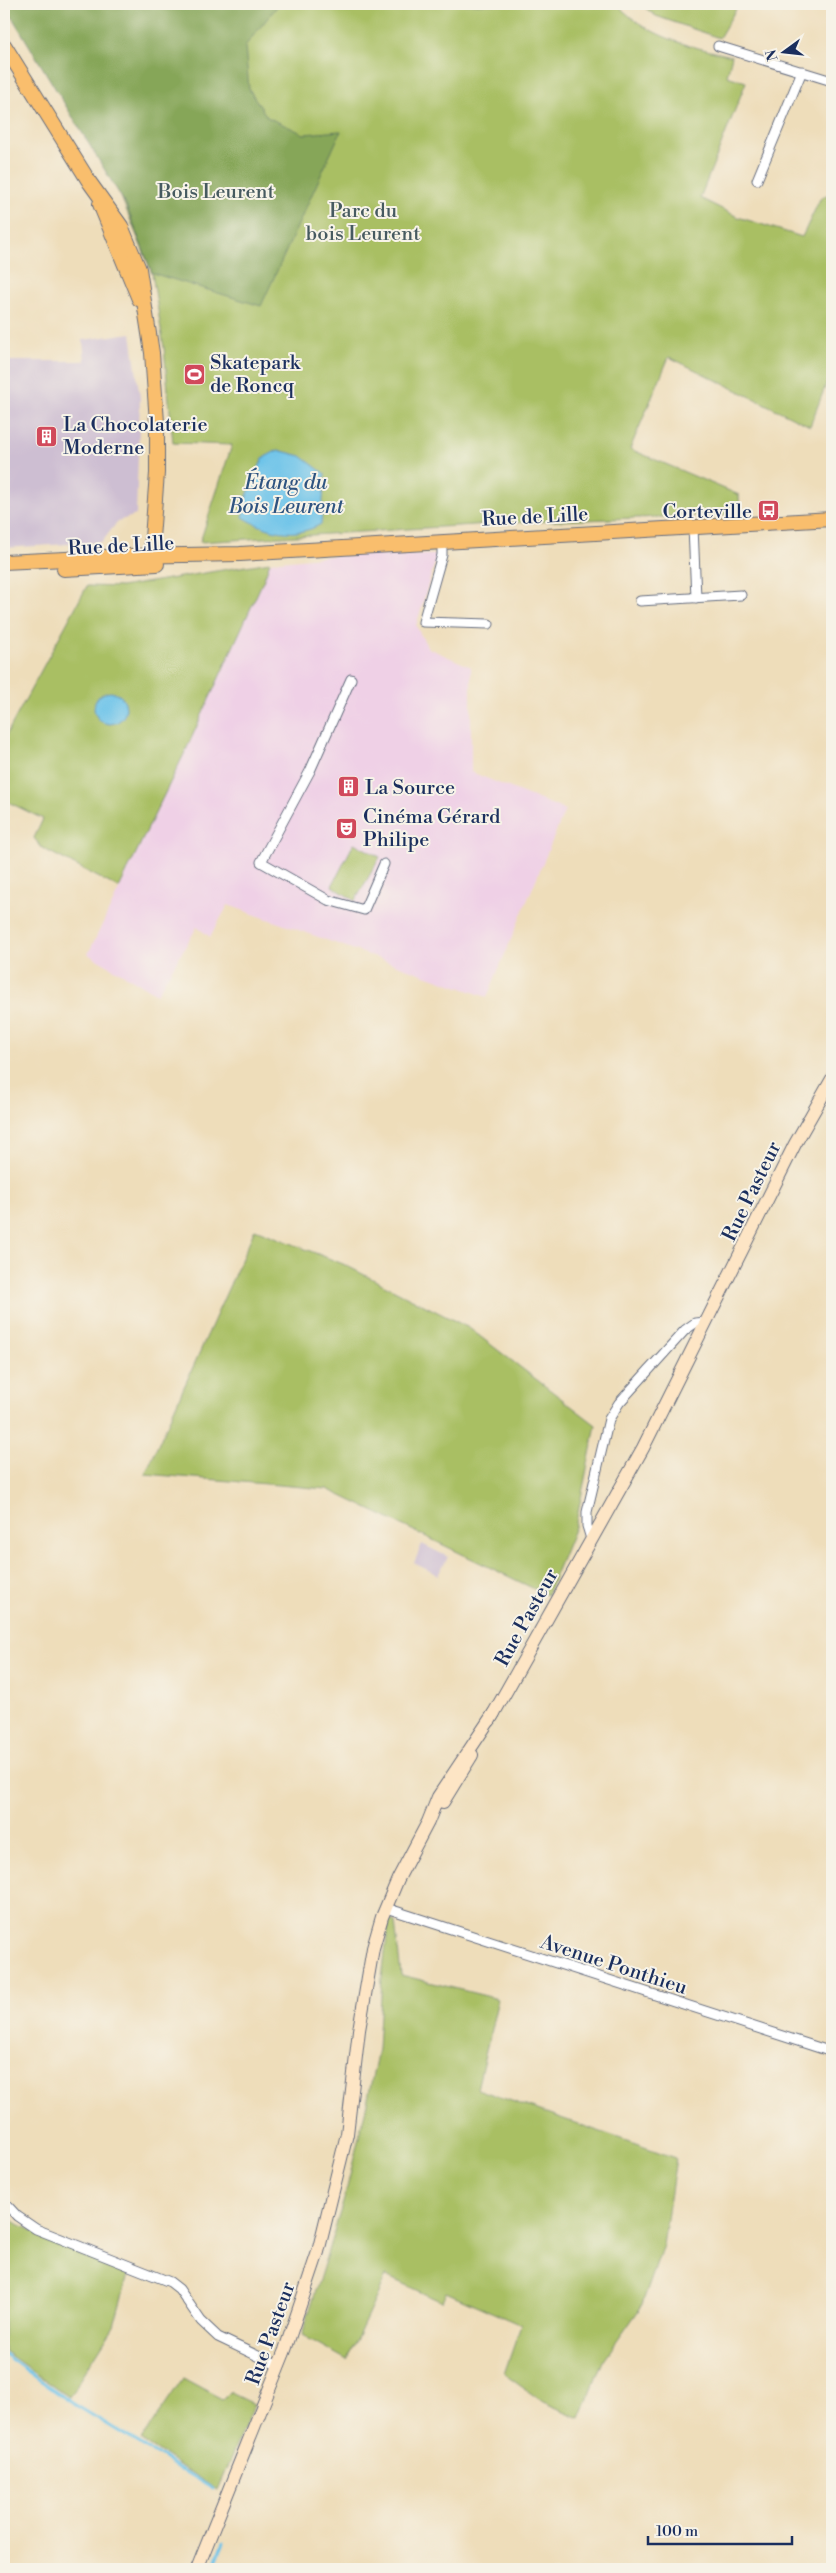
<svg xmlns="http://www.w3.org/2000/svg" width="836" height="2573" viewBox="0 0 836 2573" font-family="'Libre Bodoni',serif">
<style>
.built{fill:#efd0e6}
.industrial{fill:#cdbed2}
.green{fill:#a9bf63;stroke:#627760}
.forest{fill:#86a659;stroke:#506a5c}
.water{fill:#6cc3e9;stroke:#4479a4}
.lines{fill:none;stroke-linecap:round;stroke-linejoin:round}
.stream{stroke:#6cc3e9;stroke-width:3}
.street-casing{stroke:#656c7e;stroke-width:11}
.secondary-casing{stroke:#656c7e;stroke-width:14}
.primary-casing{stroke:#656c7e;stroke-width:16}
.street{stroke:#fff;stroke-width:9}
.secondary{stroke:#fde5c5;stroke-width:12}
.primary{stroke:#f9be6d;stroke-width:14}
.labels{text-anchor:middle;stroke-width:4;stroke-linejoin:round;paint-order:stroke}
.park-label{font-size:20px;fill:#465a60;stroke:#f7f3e8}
.poi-label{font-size:20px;fill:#1b2f5e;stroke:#f7f3e8;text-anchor:start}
.street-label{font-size:20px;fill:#1b2f5e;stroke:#f7f3e8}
.water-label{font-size:21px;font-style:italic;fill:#2f5481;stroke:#f7f3e8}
</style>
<rect width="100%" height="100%" fill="#f7f3e8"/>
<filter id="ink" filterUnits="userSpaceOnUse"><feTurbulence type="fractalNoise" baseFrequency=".02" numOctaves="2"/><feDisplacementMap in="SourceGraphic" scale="10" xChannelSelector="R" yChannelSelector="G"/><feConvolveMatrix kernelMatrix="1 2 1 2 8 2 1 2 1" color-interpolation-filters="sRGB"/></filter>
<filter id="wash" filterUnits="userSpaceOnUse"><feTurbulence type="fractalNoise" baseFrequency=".0096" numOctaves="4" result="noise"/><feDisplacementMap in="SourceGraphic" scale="20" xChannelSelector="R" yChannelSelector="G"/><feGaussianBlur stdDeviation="1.12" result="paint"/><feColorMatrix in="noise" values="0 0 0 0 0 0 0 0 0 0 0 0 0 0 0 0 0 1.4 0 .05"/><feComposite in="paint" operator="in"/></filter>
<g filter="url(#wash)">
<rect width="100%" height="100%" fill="#eeddba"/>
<polygon class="built" points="352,554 437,555 416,626 428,648 471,667 471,772 565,810 487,997 228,905 210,937 197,927 157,994 88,954 186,750 264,579 270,562"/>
<g class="industrial">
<polygon points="131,333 140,398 136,515 118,521 102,542 4,548 4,361 85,361 83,340"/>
<polygon points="422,1544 448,1557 438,1575 414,1563"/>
</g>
<g class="green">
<path d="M225 4H616C652 39 685 45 732 56L727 76 746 82 700 198 738 217 802 237 820 199 832 192V369L810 426 669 357 630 449 739 495 740 514 505 523 200 542 232 445 173 443 164 348 152 273 89 118Z"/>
<polygon points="640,4 739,4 719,38 656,16"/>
<polygon points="270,562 264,579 186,750 119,888 42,848 34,838 43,819 4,800 4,739 87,586 121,587"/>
<polygon points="354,843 380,857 355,901 332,886"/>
<polygon points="255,1229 343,1264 469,1328 596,1425 575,1527 547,1595 327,1489 145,1474"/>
<polygon points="389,1919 395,1922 401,1975 498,1999 477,2089 676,2158 663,2245 641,2307 603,2361 580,2418 543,2402 504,2374 521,2325 446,2292 442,2302 386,2276 347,2360 302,2335 345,2196 367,2103 378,2049 382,1978"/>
<polygon points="4,2215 20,2225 129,2271 114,2326 69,2397 4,2351"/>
<polygon points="183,2378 222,2399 229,2392 254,2404 217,2490 141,2440"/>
</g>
<polygon class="forest" points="4,4 279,4 245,46 249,89 267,117 304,134 341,131 261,306 152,273 126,205"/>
<g class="water">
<path d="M278 450 301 456 325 474 321 524C296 539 267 532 243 517L244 503 263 458Z"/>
<circle cx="110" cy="708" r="16"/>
</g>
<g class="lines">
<g class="stream">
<polyline points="4,2354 69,2401 213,2489"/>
<polyline points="213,2569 224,2542"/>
</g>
</g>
</g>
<g filter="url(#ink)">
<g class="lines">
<defs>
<g id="street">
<polyline points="718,46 832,81"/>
<polyline points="757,180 802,71"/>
<polyline points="693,527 696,598"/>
<polyline points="442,541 442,555 423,622 489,624"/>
<polyline points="640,601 741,595"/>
<polyline points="351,679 310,771 261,862 328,900 364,910 384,864"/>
<polyline points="591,1539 587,1526 587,1512 609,1419 619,1403 685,1330 695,1323 707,1322"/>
<polyline points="386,1908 832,2052"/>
<polyline points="5,2203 17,2216 36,2229 170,2282 179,2289 201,2321 218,2337 279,2366"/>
</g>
<g id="secondary">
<polyline points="490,1720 643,1448 795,1144 832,1079"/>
<polyline points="443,1802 472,1755"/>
<polyline points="197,2569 285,2350 318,2252 347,2134 359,2030 373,1948 382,1917 398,1879 428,1822 438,1797 494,1713"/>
</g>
<g id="primary">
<polyline points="4,45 90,183 121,226 139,269 152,353 157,422 157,473 150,564"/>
<polyline points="100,204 139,299"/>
<polyline points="4,562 127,556 240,554 832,519"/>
<polyline points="64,569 157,564"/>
</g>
</defs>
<use href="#street" class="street-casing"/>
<use href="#secondary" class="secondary-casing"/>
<use href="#primary" class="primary-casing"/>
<use href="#street" class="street"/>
<use href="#secondary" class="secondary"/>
<use href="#primary" class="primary"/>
</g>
</g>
<defs>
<symbol id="stadium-square" viewBox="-11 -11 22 22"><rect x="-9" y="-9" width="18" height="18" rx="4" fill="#d1495b" stroke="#f7f3e8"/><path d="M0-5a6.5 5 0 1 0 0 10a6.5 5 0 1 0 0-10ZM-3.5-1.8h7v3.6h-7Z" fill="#fff"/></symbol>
<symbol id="building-square" viewBox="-11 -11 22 22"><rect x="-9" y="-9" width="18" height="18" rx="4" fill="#d1495b" stroke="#f7f3e8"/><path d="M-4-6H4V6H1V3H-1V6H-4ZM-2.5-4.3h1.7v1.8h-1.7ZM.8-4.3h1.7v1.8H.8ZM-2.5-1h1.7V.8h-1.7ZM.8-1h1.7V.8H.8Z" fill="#fff"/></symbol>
<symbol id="bus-square" viewBox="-11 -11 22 22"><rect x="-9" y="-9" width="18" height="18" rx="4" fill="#d1495b" stroke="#f7f3e8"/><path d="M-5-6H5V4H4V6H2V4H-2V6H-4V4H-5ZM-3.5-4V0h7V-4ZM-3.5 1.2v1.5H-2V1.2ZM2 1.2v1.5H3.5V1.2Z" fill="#fff"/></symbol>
<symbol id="theatre-square" viewBox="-11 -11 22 22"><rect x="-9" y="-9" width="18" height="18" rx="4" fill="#d1495b" stroke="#f7f3e8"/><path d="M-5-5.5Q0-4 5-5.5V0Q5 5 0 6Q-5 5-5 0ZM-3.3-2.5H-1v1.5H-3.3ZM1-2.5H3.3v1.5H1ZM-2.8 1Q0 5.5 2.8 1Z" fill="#fff"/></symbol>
</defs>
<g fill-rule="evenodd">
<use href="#stadium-square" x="182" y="362" width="25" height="25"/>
<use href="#building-square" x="34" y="424" width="25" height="25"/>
<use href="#bus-square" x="756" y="498" width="25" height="25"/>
<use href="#building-square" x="336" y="774" width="25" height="25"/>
<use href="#theatre-square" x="334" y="816" width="25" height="25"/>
</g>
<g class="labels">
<g class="park-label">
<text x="216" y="198">Bois Leurent</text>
<text x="363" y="217">Parc du<tspan x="363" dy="23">bois Leurent</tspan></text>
</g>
<g class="poi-label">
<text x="210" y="369">Skatepark<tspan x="210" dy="23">de Roncq</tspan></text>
<text x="63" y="431">La Chocolaterie<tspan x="63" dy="23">Moderne</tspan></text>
<text x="752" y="518" text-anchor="end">Corteville</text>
<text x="365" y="794">La Source</text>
<text x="363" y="823">Cinéma Gérard<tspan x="363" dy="23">Philipe</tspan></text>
</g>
<g class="street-label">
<text transform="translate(535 516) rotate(-3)" y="7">Rue de Lille</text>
<text transform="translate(121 545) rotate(-3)" y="7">Rue de Lille</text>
<text transform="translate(751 1191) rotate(-64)" y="7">Rue Pasteur</text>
<text transform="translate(526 1617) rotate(-61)" y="7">Rue Pasteur</text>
<text transform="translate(614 1964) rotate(18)" y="7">Avenue Ponthieu</text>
<text transform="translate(270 2333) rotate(-70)" y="7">Rue Pasteur</text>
</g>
<g class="water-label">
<text x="286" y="489">Étang du<tspan x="286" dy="24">Bois Leurent</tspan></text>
</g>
</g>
<rect width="836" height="2573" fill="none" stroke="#f7f3e8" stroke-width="20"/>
<g transform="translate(784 52) rotate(255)" stroke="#f7f3e8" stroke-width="4" paint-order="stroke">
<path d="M0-4L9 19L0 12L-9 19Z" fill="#1b2f5e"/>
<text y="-8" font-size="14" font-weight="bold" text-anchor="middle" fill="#1b2f5e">N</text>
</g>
<path d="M648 2536v8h144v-8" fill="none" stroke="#1b2f5e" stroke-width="2.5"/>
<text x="656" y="2536" font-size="15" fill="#1b2f5e" stroke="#f7f3e8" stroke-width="4" paint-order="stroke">100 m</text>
</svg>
